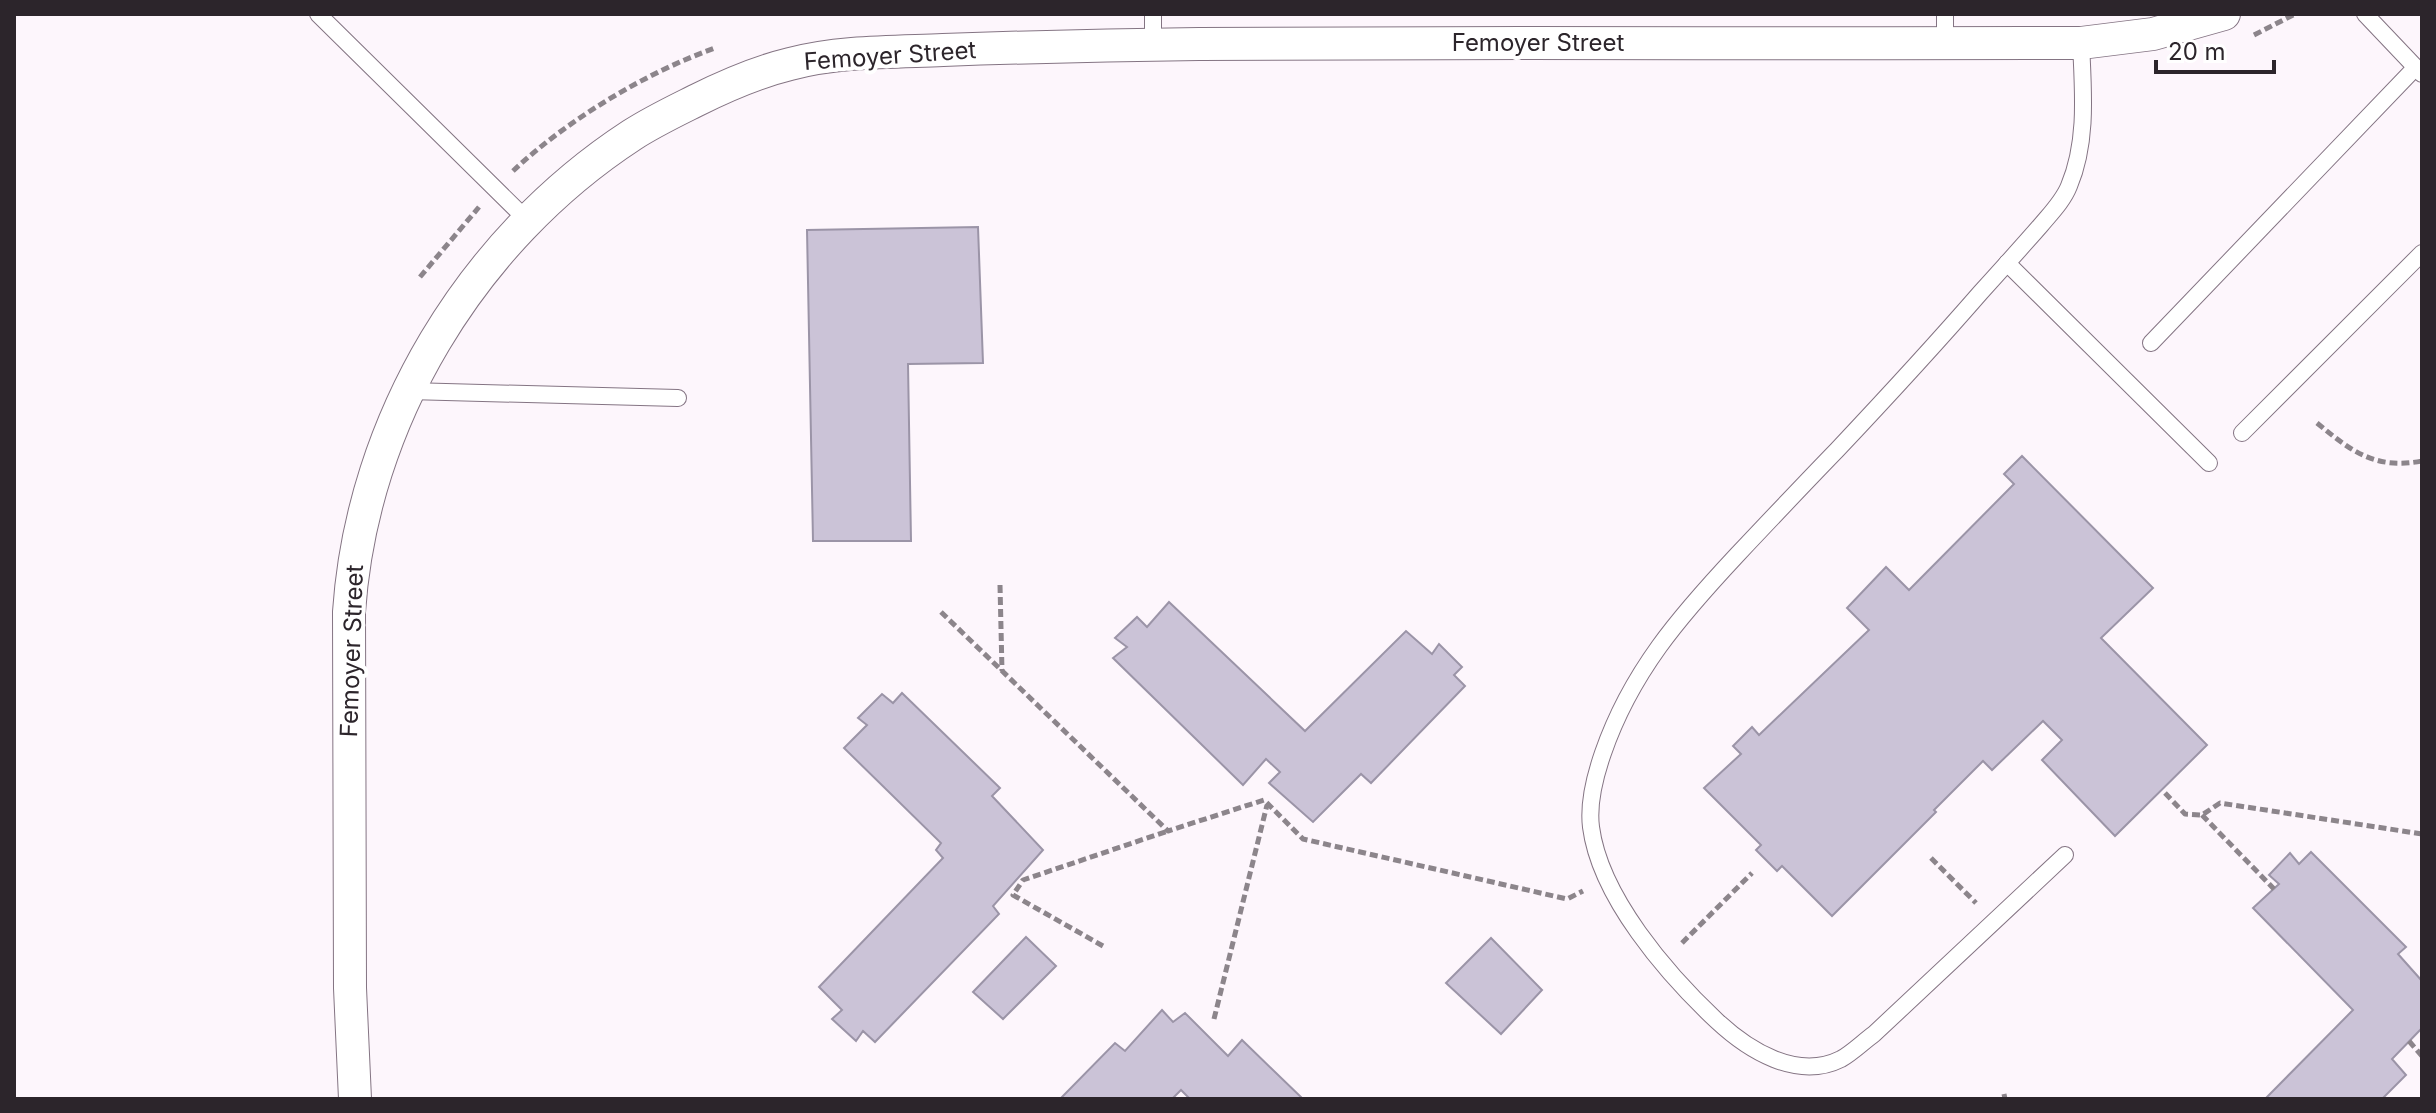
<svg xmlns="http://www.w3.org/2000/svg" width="2436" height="1113" viewBox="0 0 2436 1113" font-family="Inter,sans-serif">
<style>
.building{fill:#cbc3d7;stroke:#9b94a7;stroke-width:2}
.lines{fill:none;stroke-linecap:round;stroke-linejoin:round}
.lane-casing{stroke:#847483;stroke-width:18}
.street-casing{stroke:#847483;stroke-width:34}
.path{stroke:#8c858b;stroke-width:5;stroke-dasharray:8 4;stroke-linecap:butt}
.lane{stroke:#fff;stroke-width:16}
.street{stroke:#fff;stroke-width:32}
.labels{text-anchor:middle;stroke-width:8;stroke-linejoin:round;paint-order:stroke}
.street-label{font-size:24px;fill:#2c252b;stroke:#fff}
</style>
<rect width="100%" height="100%" fill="#fdf6fc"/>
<g class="building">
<polygon points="978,227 983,363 908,364 911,541 813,541 807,230"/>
<polygon points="2022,456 2153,588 2101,638 2207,745 2115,836 2042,760 2062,740 2043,721 1992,770 1983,761 1934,810 1936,812 1832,916 1782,866 1777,871 1756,850 1761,845 1704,788 1741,754 1733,746 1752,727 1759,735 1869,630 1847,608 1867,587 1886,567 1909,590 2014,484 2004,474"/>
<polygon points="1169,602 1305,731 1406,631 1432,654 1439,644 1462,667 1454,675 1465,686 1371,783 1361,774 1313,822 1269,783 1280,772 1266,759 1243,785 1113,658 1127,647 1115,638 1137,617 1147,627"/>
<polygon points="902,693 1000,788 992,796 1043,850 993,906 999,914 875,1042 863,1031 856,1041 832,1019 842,1010 819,987 943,858 936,850 941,843 844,748 867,725 858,718 882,694 893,703"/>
<polygon points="2311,852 2406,947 2398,954 2422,981 2422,1028 2392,1059 2406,1075 2382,1099 2265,1099 2353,1010 2253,908 2279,884 2269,875 2290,853 2299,864"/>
<polygon points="1026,937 1056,966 1003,1019 973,992"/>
<polygon points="1491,938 1542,990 1501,1034 1446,983"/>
<polygon points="1162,1010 1173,1022 1185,1013 1228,1056 1242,1040 1303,1099 1190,1099 1181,1090 1172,1099 1060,1099 1115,1043 1125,1051"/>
</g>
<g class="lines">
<defs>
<g id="lane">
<polyline points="318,14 527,220"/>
<polyline points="1153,14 1153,45"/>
<polyline points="1945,14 1945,43"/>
<polyline points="2365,14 2422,74"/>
<polyline points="2007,263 2209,463"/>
<polyline points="2151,343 2415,68"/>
<polyline points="409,391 678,398"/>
<polyline points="2242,433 2422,253"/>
<path d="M2065 855 1874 1034C1863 1042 1852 1053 1841 1059 1797 1081 1748 1050 1717 1021 1667 974 1600 897 1591 827 1588 803 1595 776 1603 753 1631 672 1680 616 1737 555 1770 520 1803 485 1837 450 1886 398 1934 346 1981 292 2001 270 2021 248 2041 225 2051 213 2063 201 2069 186 2088 141 2083 90 2081 43"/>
</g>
<path id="street" d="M355 1099 350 988 349 612C362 421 471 240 632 135 652 122 673 112 695 101 725 86 757 72 790 64 839 51 893 52 943 50 1028 47 1114 45 1199 44 1493 42 1787 44 2081 43L2153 34 2224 14"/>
</defs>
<use href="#lane" class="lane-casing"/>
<use href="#street" class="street-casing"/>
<g class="path">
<polyline points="2254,35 2295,14"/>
<path d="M513 171C567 120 645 73 715 48"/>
<polyline points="420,277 479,207"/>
<path d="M2317 423C2351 451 2375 470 2422 461"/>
<polyline points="1000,585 1002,671"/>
<polyline points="941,612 1168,831 1264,800 1303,839 1567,899 1583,891"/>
<polyline points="2165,793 2185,814 2202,815 2220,803 2422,834"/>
<polyline points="2202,815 2274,889"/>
<polyline points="1931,858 1976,903"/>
<polyline points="1682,943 1752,873"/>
<polyline points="1103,946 1013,895 1023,880 1168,831"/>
<polyline points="1214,1019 1267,805"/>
<polyline points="2409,1041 2422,1056"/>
<polyline points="2004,1094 2005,1099"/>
</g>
<use href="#lane" class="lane"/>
<use href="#street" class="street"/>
</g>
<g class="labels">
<g class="street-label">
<text x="1538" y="51">Femoyer Street</text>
<text transform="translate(890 56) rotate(-4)" y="8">Femoyer Street</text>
<text transform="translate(352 651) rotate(-88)" y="8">Femoyer Street</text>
</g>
</g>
<rect width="2436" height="1113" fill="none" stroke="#2c252b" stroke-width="32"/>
<path d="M2156 60v12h118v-12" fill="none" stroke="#2c252b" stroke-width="4"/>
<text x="2168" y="60" font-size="24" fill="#2c252b" stroke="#ffffff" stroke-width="6" paint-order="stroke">20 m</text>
</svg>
